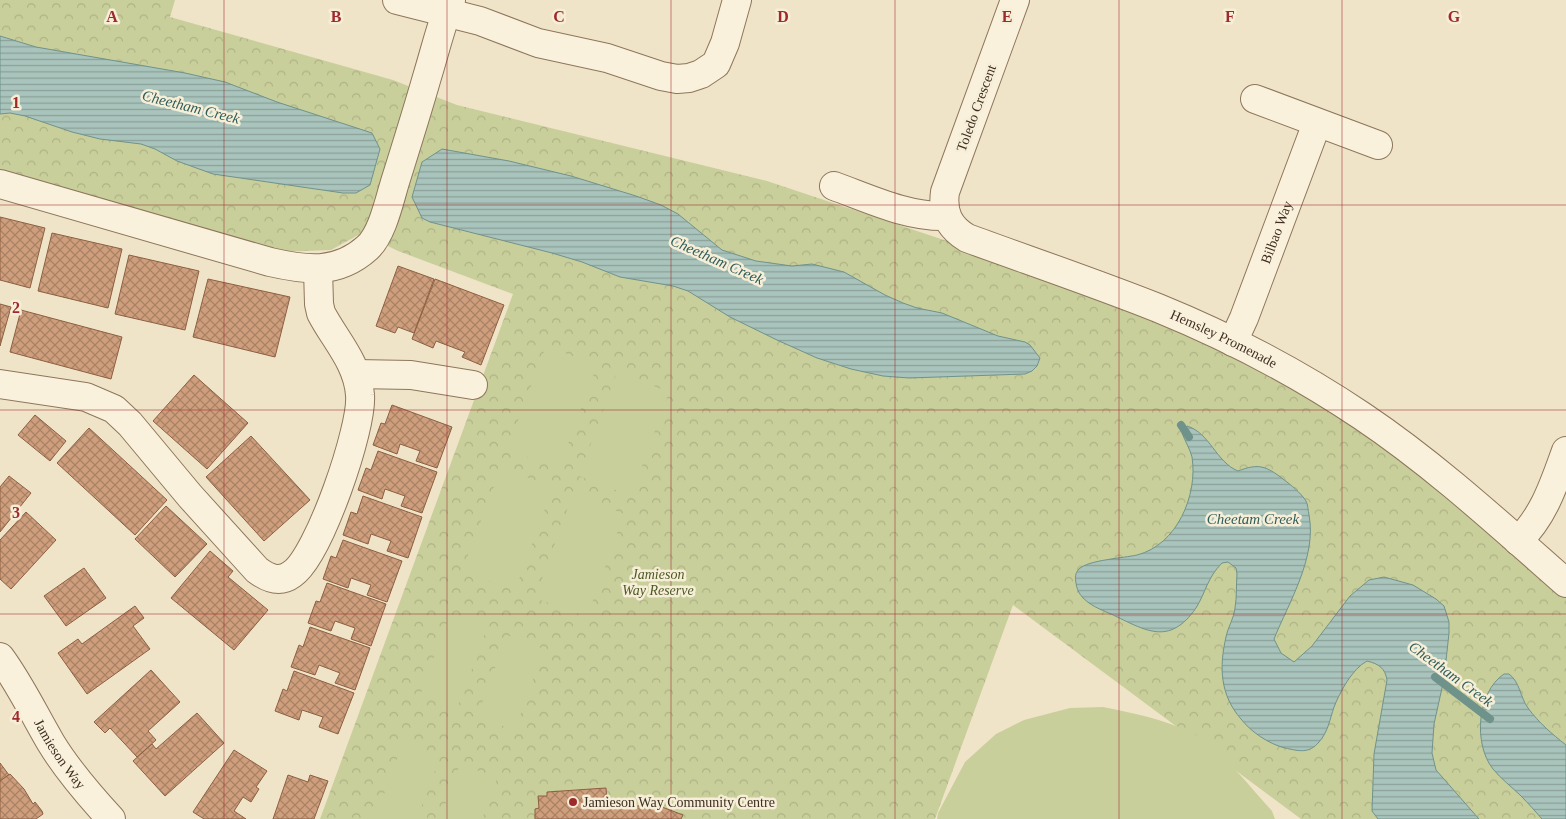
<svg xmlns="http://www.w3.org/2000/svg" width="1566" height="819" viewBox="0 0 1566 819" font-family="Georgia,serif">
<style>
.park{fill:url(#park-crowns)}
.garden{fill:#c9cf9b}
.water{fill:url(#water-rules);stroke:#6f938a}
.lines{fill:none;stroke-linecap:round;stroke-linejoin:round}
.stream{stroke:#6f938a;stroke-width:8}
.building{fill:url(#building-cross-hatch);stroke:#8d5f41}
.minor-casing{stroke:#8d765c;stroke-width:30}
.minor{stroke:#faf1dc;stroke-width:28}
.grid{fill:none;stroke:#9e2a2b;stroke-width:1;stroke-opacity:0.55}
.poi-dot{fill:#9e2a2b;stroke:#f7eed8;stroke-width:2}
.labels{text-anchor:middle;stroke-width:5;stroke-linejoin:round;paint-order:stroke}
.street-label{font-size:14px;fill:#3d2e20;stroke:#f7eed8}
.park-label{font-size:14px;font-style:italic;fill:#4d5a26;stroke:#f7eed8}
.poi-label{font-size:14px;fill:#3d2e20;stroke:#f7eed8;text-anchor:start}
.water-label{font-size:15px;font-style:italic;fill:#2f5d5a;stroke:#f7eed8}
.grid-label{font-size:16px;text-anchor:middle;font-weight:bold;fill:#9e2a2b;stroke:#f7eed8;stroke-width:5;stroke-linejoin:round;paint-order:stroke}
</style>
<defs>
<pattern id="park-crowns" width="20" height="18" patternUnits="userSpaceOnUse" patternTransform="scale(1.25)"><rect width="20" height="18" fill="#c9cf9b"/><path d="M2 6a3 3 0 1 1 6 0M12 15a3 3 0 1 1 6 0" fill="none" stroke="#aeb285"/></pattern>
<pattern id="water-rules" width="6" height="5" patternUnits="userSpaceOnUse" patternTransform="scale(1.25)"><rect width="6" height="5" fill="#a9c4bc"/><path d="M0 2.5h6" fill="none" stroke="#8ba098"/></pattern>
<pattern id="building-cross-hatch" width="8" height="8" patternUnits="userSpaceOnUse" patternTransform="scale(1.25)"><rect width="8" height="8" fill="#cf9f7d"/><path d="M0 0l8 8M0 8l8-8" fill="none" stroke="#a98266"/></pattern>
</defs>
<rect width="100%" height="100%" fill="#f0e4c8"/>
<polygon class="park" points="0,0 175,0 170,17 393,80 457,105 767,181 953,243 1161,320 1254,363 1395,451 1566,596 1566,819 1301,819 1013,605 935,819 320,819 513,294 398,251 362,233 331,250 278,252 0,172"/>
<g class="garden">
<polygon points="546,346 597,365 559,469 507,450"/>
<polygon points="617,372 669,392 631,496 579,476"/>
<polygon points="501,468 553,487 515,590 462,571"/>
<polygon points="573,494 624,514 587,617 535,598"/>
<polygon points="450,614 487,628 457,709 420,696"/>
<polygon points="507,635 544,649 515,730 477,717"/>
<path d="M1103 707C1133 713 1164 719 1192 733 1221 749 1250 787 1272 811L1275 819H937L938 813 965 762 996 734 1024 720 1070 708Z"/>
<polygon points="403,743 440,757 417,819 375,819"/>
<polygon points="460,764 497,778 482,819 440,819"/>
</g>
<g class="water">
<polygon points="0,36 36,47 185,73 225,82 277,102 372,133 380,149 370,185 356,193 343,193 213,174 177,161 155,149 141,144 100,139 72,132 25,116 10,113 0,114"/>
<polygon points="442,149 509,161 571,176 636,196 661,205 678,214 722,250 756,261 792,266 812,264 844,272 885,295 903,303 917,308 942,313 998,336 1025,342 1030,345 1040,358 1037,366 1032,371 1025,374 909,378 883,376 851,369 817,358 777,340 730,317 688,291 673,286 620,277 582,262 552,253 430,222 422,218 412,197 422,162"/>
<path d="M1187 426C1210 433 1216 462 1238 471 1259 463 1266 466 1283 479 1291 485 1301 493 1306 501 1308 504 1308 511 1309 515 1317 557 1289 602 1274 639L1281 653 1294 662 1312 646 1350 596 1369 580 1384 577 1413 585 1436 599 1444 606 1449 622V633L1444 679 1434 724 1432 753 1436 770 1479 819H1378L1372 811 1374 754 1387 680C1385 668 1379 664 1367 661 1352 669 1340 692 1334 707 1330 719 1328 732 1319 742 1309 754 1299 751 1285 748 1269 744 1251 732 1241 719 1220 695 1219 667 1226 637 1228 627 1234 618 1235 608 1237 597 1236 585 1237 574L1236 568 1228 562 1222 563C1207 578 1206 592 1196 608 1169 647 1145 630 1111 614 1097 608 1078 601 1076 583 1075 578 1075 573 1079 569 1088 560 1124 558 1137 555 1177 545 1198 495 1192 457 1190 449 1185 441 1182 433Z"/>
<path d="M1504 674H1509C1520 682 1520 697 1528 708 1539 723 1552 734 1566 745V819H1542C1535 811 1528 803 1521 796 1512 787 1501 779 1493 769 1473 744 1477 692 1504 674Z"/>
</g>
<g class="lines">
<g class="stream">
<polyline points="1181,425 1189,437"/>
<polyline points="1435,677 1490,719"/>
</g>
</g>
<g class="building">
<polygon points="0,217 45,228 30,288 0,280"/>
<polygon points="52,233 122,249 108,308 38,291"/>
<polygon points="129,255 199,271 185,330 115,314"/>
<polygon points="398,266 434,279 414,333 398,327 395,333 376,326"/>
<polygon points="208,279 290,297 275,357 193,337"/>
<polygon points="435,279 504,305 481,365 462,357 465,352 436,341 433,348 412,339"/>
<polygon points="0,304 11,307 0,346"/>
<polygon points="21,310 122,337 111,379 10,352"/>
<polygon points="194,375 248,423 207,469 153,421"/>
<polygon points="392,405 452,427 437,468 416,461 420,451 400,444 397,454 373,445 381,423 385,424"/>
<polygon points="35,415 66,441 50,461 18,435"/>
<polygon points="89,428 167,500 135,535 57,463"/>
<polygon points="251,436 310,500 264,541 206,477"/>
<polygon points="378,451 437,472 422,513 401,506 405,496 385,489 382,499 358,490 366,468 371,470"/>
<polygon points="9,476 31,493 0,532 0,487"/>
<polygon points="363,496 422,517 408,558 387,551 391,541 371,534 368,544 343,535 351,512 357,514"/>
<polygon points="166,506 207,544 175,577 135,539"/>
<polygon points="26,512 56,540 11,589 0,579 0,540"/>
<polygon points="343,540 402,561 387,602 367,595 371,585 351,578 348,588 323,579 331,556 336,558"/>
<polygon points="210,551 233,571 228,577 268,610 234,650 171,598"/>
<polygon points="84,568 106,598 66,626 44,596"/>
<polygon points="327,583 386,604 371,646 351,639 355,628 335,621 331,631 308,623 316,601 320,602"/>
<polygon points="135,606 144,618 133,626 150,649 87,694 58,653 78,639 82,644"/>
<polygon points="310,627 370,648 355,690 335,683 340,673 319,665 315,675 291,667 299,645 303,647"/>
<polygon points="151,670 180,702 148,731 156,740 137,757 110,728 105,733 94,722"/>
<polygon points="294,671 354,693 338,734 319,727 323,717 302,710 299,720 275,711 283,689 287,691"/>
<polygon points="197,713 224,743 165,796 133,761 152,744 156,749"/>
<polygon points="234,750 267,771 256,787 259,789 251,802 243,797 234,811 246,819 204,819 193,812"/>
<polygon points="0,763 9,775 0,781"/>
<polygon points="10,774 24,789 33,804 35,802 42,811 43,814 36,819 0,819 0,781"/>
<polygon points="288,775 308,782 310,775 328,781 314,819 273,819"/>
<polygon points="606,788 607,804 623,801 623,808 654,804 683,815 681,819 535,819 535,809 539,808 538,796 547,796 547,792"/>
</g>
<g class="lines">
<defs>
<g id="minor">
<polyline points="397,0 480,21 538,43 607,58 661,76 677,79 689,78 701,74 716,64 725,43 737,0"/>
<path id="s1" d="M1015 0 945 192C942 213 949 227 967 238 1030 261 1095 283 1158 308 1229 337 1298 373 1362 416 1435 465 1500 525 1566 583"/>
<polyline points="1255,99 1378,145"/>
<path d="M0 184 270 262C305 270 337 275 367 248 382 235 389 202 395 182 406 147 417 112 427 77 435 51 441 25 451 0"/>
<path d="M834 186C870 199 907 217 946 216"/>
<path id="s2" d="M1233 342 1244 318 1317 123"/>
<polyline points="356,374 411,375 473,385"/>
<path d="M0 384 86 397 114 409 130 424 190 496 257 570C269 579 280 583 292 574 319 556 363 427 360 395 358 363 335 340 321 313L319 304 318 269"/>
<path d="M1518 541C1544 516 1554 484 1566 451"/>
<path id="s3" d="M0 657C20 684 34 714 51 743 68 771 89 795 111 819"/>
</g>
</defs>
<use href="#minor" class="minor-casing"/>
<use href="#minor" class="minor"/>
</g>
<path class="grid" d="M224 0V819M447 0V819M671 0V819M895 0V819M1119 0V819M1342 0V819M0 205H1566M0 410H1566M0 614H1566"/>
<circle class="poi-dot" cx="573" cy="802" r="5"/>
<g class="labels">
<g class="street-label">
<text transform="translate(976 108) rotate(-70)" y="5">Toledo Crescent</text>
<text dy="5" stroke="none"><textPath href="#s2" startOffset="118">Bilbao Way</textPath></text>
<text dy="5" stroke="none"><textPath href="#s1" startOffset="535">Hemsley Promenade</textPath></text>
<text dy="5" stroke="none"><textPath href="#s3" startOffset="114">Jamieson Way</textPath></text>
</g>
<g class="park-label">
<text x="658" y="579">Jamieson<tspan x="658" dy="16">Way Reserve</tspan></text>
</g>
<g class="poi-label">
<text x="583" y="807">Jamieson Way Community Centre</text>
</g>
<g class="water-label">
<text transform="translate(191 107) rotate(14)" y="5">Cheetham Creek</text>
<text transform="translate(717 260) rotate(24)" y="5">Cheetham Creek</text>
<text x="1253" y="524">Cheetam Creek</text>
<text transform="translate(1451 674) rotate(36)" y="5">Cheetham Creek</text>
</g>
</g>
<g class="grid-label">
<text x="112" y="22">A</text>
<text x="336" y="22">B</text>
<text x="559" y="22">C</text>
<text x="783" y="22">D</text>
<text x="1007" y="22">E</text>
<text x="1230" y="22">F</text>
<text x="1454" y="22">G</text>
<text x="16" y="108">1</text>
<text x="16" y="313">2</text>
<text x="16" y="518">3</text>
<text x="16" y="722">4</text>
</g>
</svg>
